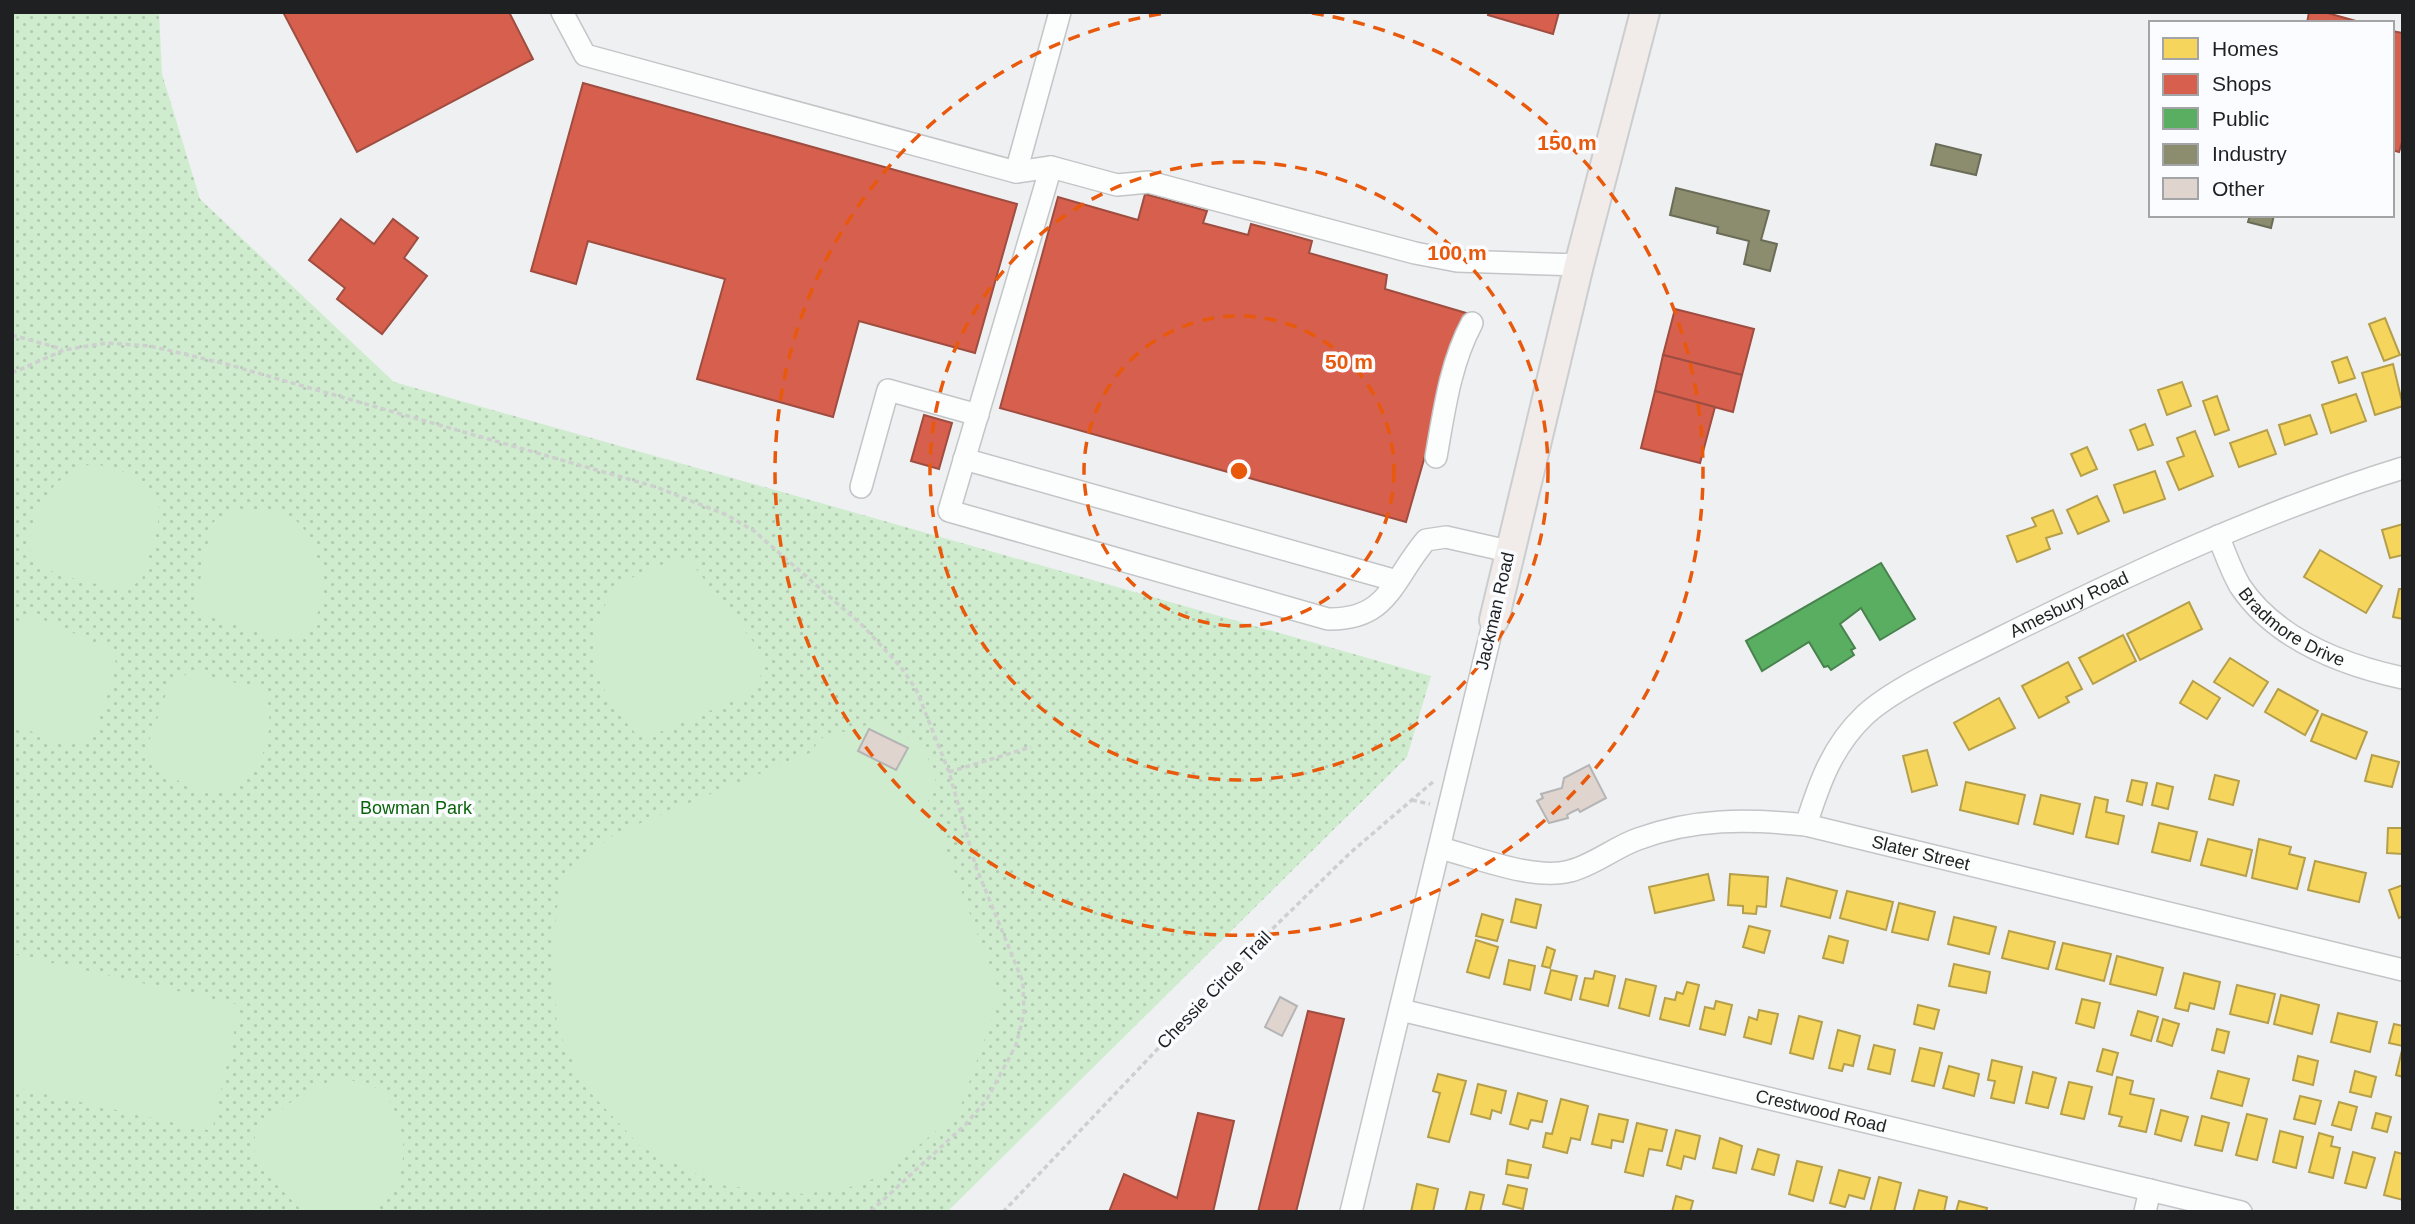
<svg xmlns="http://www.w3.org/2000/svg" width="2415" height="1224" viewBox="0 0 2415 1224" font-family="Arial,sans-serif">
<style>
.park{fill:url(#park-dots)}
.pitch{fill:#d0eccf}
.homes{fill:#f6d55c;stroke:#b69f4a;stroke-width:2}
.shops{fill:#d6604d;stroke:#9f4d40;stroke-width:2}
.public{fill:#5aae61;stroke:#48834e;stroke-width:2}
.industry{fill:#8c8c6e;stroke:#6b6c57;stroke-width:2}
.building{fill:#e0d4ce;stroke:#b5b5b6;stroke-width:2}
.lines{fill:none;stroke-linecap:round;stroke-linejoin:round}
.minor-casing{stroke:#c3c5c7;stroke-width:24}
.major-casing{stroke:#cccdce;stroke-width:32}
.path{stroke:#cecfcf;stroke-width:3.5;stroke-dasharray:5 3.5;stroke-linecap:butt}
.minor{stroke:#fcfdfd;stroke-width:21}
.major{stroke:#f1ebe9;stroke-width:28}
.ring{fill:none;stroke:#e8590c;stroke-width:3.5;stroke-dasharray:12 9}
.labels{text-anchor:middle;stroke-width:7;stroke-linejoin:round;paint-order:stroke}
.street-label{font-size:18px;fill:#1f2021;stroke:#fbfcff}
.park-label{font-size:18px;fill:#0b640a;stroke:#fbfcff}
.centre{fill:#e8590c;stroke:#fbfcff;stroke-width:3.5}
.ring-label{font-size:21px;text-anchor:middle;font-weight:bold;fill:#e8590c;stroke:#fbfcff;stroke-width:7;stroke-linejoin:round;paint-order:stroke}
</style>
<defs>
<pattern id="park-dots" width="8" height="8" patternUnits="userSpaceOnUse" patternTransform="scale(1.75)"><rect width="8" height="8" fill="#d0eccf"/><path d="M2 2h.1M6 6h.1" fill="none" stroke="#b2cab1" stroke-width="1.8" stroke-linecap="round"/></pattern>
</defs>
<rect width="100%" height="100%" fill="#eef0f2"/>
<polygon class="park" points="12,12 159,12 162,74 200,199 394,382 1431,676 1407,757 947,1212 12,1212"/>
<g class="pitch">
<path d="M90 464C114 466 158 479 159 510 160 528 146 561 142 580L124 590C101 584 59 578 40 565 15 548 41 498 57 483 66 474 78 469 90 464Z"/>
<path d="M249 510C264 510 279 510 292 518 321 535 334 608 306 631 299 637 290 638 280 639L202 614 195 605 212 523 225 515Z"/>
<path d="M689 560 762 653C765 670 760 683 747 695L648 737 637 735C623 719 608 701 601 681 575 614 624 564 689 560Z"/>
<path d="M35 616 107 648 116 662 95 735C66 753 35 738 12 717V628L21 621Z"/>
<path d="M191 672 261 689C283 723 260 791 215 792 187 793 162 771 146 750L170 683Z"/>
<polygon points="877,722 924,746 937,785 927,797 1000,996 959,1111 896,1165 862,1185 804,1194 720,1185 641,1147 585,1087 557,1028 552,949 560,885 614,834 812,752 819,739"/>
<polygon points="12,954 240,1005 212,1131 12,1087"/>
<path d="M337 1079C351 1081 367 1081 379 1090 414 1119 414 1200 362 1212 345 1216 321 1212 303 1212L254 1161 255 1131 306 1090Z"/>
</g>
<g class="homes">
<polygon points="2385,318 2400,355 2384,361 2369,324"/>
<polygon points="2347,357 2355,378 2339,383 2332,362"/>
<polygon points="2393,364 2403,406 2375,415 2362,373"/>
<polygon points="2182,382 2191,406 2167,415 2158,390"/>
<polygon points="2356,394 2366,421 2331,433 2322,405"/>
<polygon points="2217,396 2229,430 2215,435 2203,401"/>
<polygon points="2310,415 2317,434 2285,445 2279,425"/>
<polygon points="2145,424 2153,445 2138,450 2130,430"/>
<polygon points="2267,430 2276,454 2239,467 2230,443"/>
<polygon points="2195,431 2213,476 2179,490 2167,462 2184,456 2177,438"/>
<polygon points="2087,447 2097,469 2081,476 2071,454"/>
<polygon points="2155,471 2165,499 2124,513 2114,485"/>
<polygon points="2097,496 2109,521 2078,534 2067,510"/>
<polygon points="2053,510 2062,533 2046,538 2050,549 2017,562 2007,536 2036,526 2032,518"/>
<polygon points="2403,524 2403,555 2390,558 2382,530"/>
<polygon points="2320,550 2382,586 2366,613 2304,577"/>
<polygon points="2399,589 2403,589 2403,619 2393,617"/>
<polygon points="2189,602 2202,629 2140,660 2127,634"/>
<polygon points="2123,635 2136,661 2093,684 2079,658"/>
<polygon points="2230,658 2268,682 2253,706 2214,682"/>
<polygon points="2068,662 2082,689 2066,697 2069,702 2039,718 2022,686"/>
<polygon points="2193,681 2220,698 2207,719 2180,703"/>
<polygon points="2278,689 2318,711 2305,735 2265,712"/>
<polygon points="1999,698 2015,728 1969,750 1954,723"/>
<polygon points="2322,714 2367,732 2356,759 2311,741"/>
<polygon points="1927,750 1937,785 1912,792 1903,756"/>
<polygon points="2372,755 2399,762 2392,787 2365,781"/>
<polygon points="2215,775 2239,781 2233,805 2209,799"/>
<polygon points="2132,780 2147,783 2142,805 2127,801"/>
<polygon points="1966,782 2025,795 2018,824 1960,810"/>
<polygon points="2157,783 2173,787 2168,809 2152,805"/>
<polygon points="2041,795 2080,804 2073,834 2034,824"/>
<polygon points="2095,797 2108,800 2106,812 2124,816 2118,844 2086,837"/>
<polygon points="2159,823 2197,832 2190,861 2152,852"/>
<polygon points="2388,828 2403,828 2403,854 2387,853"/>
<polygon points="2208,839 2252,850 2246,876 2201,865"/>
<polygon points="2259,839 2291,847 2289,854 2305,858 2297,889 2252,878"/>
<polygon points="2315,861 2366,873 2359,902 2308,890"/>
<polygon points="1708,874 1714,900 1655,913 1649,887"/>
<polygon points="1730,874 1768,877 1766,907 1757,906 1756,914 1743,913 1743,906 1728,905"/>
<polygon points="1787,878 1837,891 1830,918 1781,906"/>
<polygon points="2403,885 2403,916 2399,918 2389,890"/>
<polygon points="1847,891 1893,902 1886,930 1840,918"/>
<polygon points="1516,899 1541,905 1536,928 1511,922"/>
<polygon points="1899,903 1935,912 1928,940 1892,932"/>
<polygon points="1482,914 1503,920 1497,941 1476,936"/>
<polygon points="1954,917 1996,927 1989,954 1948,944"/>
<polygon points="1749,926 1770,931 1764,953 1743,947"/>
<polygon points="2009,931 2055,942 2048,969 2002,958"/>
<polygon points="1829,936 1848,941 1843,963 1823,958"/>
<polygon points="1476,940 1498,947 1489,978 1467,972"/>
<polygon points="2063,943 2111,954 2104,981 2056,969"/>
<polygon points="1547,947 1555,950 1550,968 1542,966"/>
<polygon points="2117,956 2163,968 2156,995 2110,984"/>
<polygon points="1509,960 1535,966 1530,990 1504,984"/>
<polygon points="1954,964 1990,972 1986,993 1949,986"/>
<polygon points="1551,970 1577,976 1571,1000 1545,993"/>
<polygon points="1595,971 1615,976 1608,1006 1580,999 1585,978 1593,979"/>
<polygon points="2184,973 2220,982 2214,1009 2190,1003 2188,1011 2175,1008"/>
<polygon points="1626,979 1656,986 1649,1016 1619,1008"/>
<polygon points="1687,982 1699,985 1689,1026 1660,1019 1665,998 1675,1000 1677,992 1683,994"/>
<polygon points="2237,985 2275,994 2268,1023 2230,1014"/>
<polygon points="2281,995 2319,1005 2312,1034 2274,1024"/>
<polygon points="2082,999 2100,1003 2094,1028 2076,1023"/>
<polygon points="1716,1001 1732,1005 1725,1035 1700,1029 1705,1007 1714,1009"/>
<polygon points="1918,1005 1939,1010 1934,1029 1914,1024"/>
<polygon points="1759,1010 1778,1014 1771,1044 1744,1037 1749,1017 1757,1020"/>
<polygon points="2138,1011 2158,1017 2151,1041 2131,1035"/>
<polygon points="2338,1013 2377,1022 2370,1052 2331,1042"/>
<polygon points="1799,1016 1822,1022 1813,1059 1790,1053"/>
<polygon points="2163,1019 2179,1024 2172,1046 2157,1041"/>
<polygon points="2394,1024 2403,1026 2403,1077 2396,1075 2403,1046 2389,1043"/>
<polygon points="2217,1029 2229,1032 2224,1053 2212,1050"/>
<polygon points="1838,1030 1860,1036 1853,1066 1844,1064 1842,1071 1829,1068"/>
<polygon points="1874,1045 1895,1050 1890,1074 1868,1069"/>
<polygon points="1920,1048 1942,1053 1934,1086 1912,1081"/>
<polygon points="2103,1049 2118,1053 2112,1075 2097,1071"/>
<polygon points="2298,1056 2318,1061 2313,1085 2293,1080"/>
<polygon points="1992,1060 2022,1067 2014,1103 1991,1098 1995,1081 1988,1080"/>
<polygon points="1949,1066 1979,1074 1974,1096 1943,1088"/>
<polygon points="2218,1071 2249,1079 2242,1106 2211,1098"/>
<polygon points="2355,1071 2376,1077 2371,1097 2350,1092"/>
<polygon points="2033,1072 2056,1078 2048,1108 2026,1103"/>
<polygon points="1438,1074 1466,1081 1449,1142 1428,1137 1440,1093 1433,1091"/>
<polygon points="2117,1077 2133,1081 2130,1094 2154,1099 2146,1132 2119,1126 2122,1117 2109,1114"/>
<polygon points="2069,1082 2092,1087 2084,1119 2061,1114"/>
<polygon points="1478,1084 1506,1091 1501,1113 1492,1110 1490,1119 1471,1114"/>
<polygon points="1518,1093 1547,1101 1542,1122 1531,1120 1528,1129 1510,1124"/>
<polygon points="2300,1096 2321,1101 2315,1124 2294,1119"/>
<polygon points="1561,1099 1588,1106 1580,1140 1571,1138 1567,1153 1543,1147 1546,1133 1552,1134"/>
<polygon points="2339,1102 2357,1107 2351,1130 2332,1125"/>
<polygon points="2161,1110 2188,1117 2181,1141 2155,1134"/>
<polygon points="2376,1113 2391,1117 2387,1132 2372,1128"/>
<polygon points="1599,1114 1628,1120 1623,1142 1612,1140 1611,1148 1592,1144"/>
<polygon points="2247,1114 2267,1119 2257,1160 2236,1155"/>
<polygon points="2202,1116 2229,1123 2222,1151 2195,1145"/>
<polygon points="1637,1123 1667,1130 1662,1151 1649,1149 1643,1176 1625,1172"/>
<polygon points="1676,1130 1700,1136 1695,1159 1684,1156 1681,1169 1667,1165"/>
<polygon points="2280,1131 2303,1137 2296,1168 2273,1162"/>
<polygon points="2319,1133 2333,1137 2331,1146 2340,1148 2333,1178 2309,1172"/>
<polygon points="1720,1138 1742,1146 1736,1173 1713,1168"/>
<polygon points="1758,1149 1779,1155 1774,1175 1752,1169"/>
<polygon points="2353,1152 2375,1158 2366,1188 2345,1183"/>
<polygon points="2395,1152 2403,1154 2403,1200 2384,1195"/>
<polygon points="1508,1160 1531,1165 1528,1178 1506,1174"/>
<polygon points="1797,1161 1822,1167 1813,1201 1789,1194"/>
<polygon points="1839,1170 1870,1178 1864,1199 1849,1195 1845,1207 1830,1203"/>
<polygon points="1879,1177 1901,1183 1894,1212 1870,1212"/>
<polygon points="1417,1184 1438,1189 1433,1212 1411,1212"/>
<polygon points="1508,1185 1527,1189 1523,1209 1503,1204"/>
<polygon points="1919,1190 1947,1197 1944,1212 1913,1212"/>
<polygon points="1470,1192 1484,1195 1480,1212 1465,1212"/>
<polygon points="1676,1196 1693,1201 1690,1212 1672,1212"/>
<polygon points="1959,1201 1987,1208 1986,1212 1956,1212"/>
</g>
<g class="shops">
<polygon points="283,12 509,12 533,59 357,152"/>
<polygon points="1489,12 1559,12 1553,34 1488,15"/>
<polygon points="2309,12 2324,12 2363,23 2307,23"/>
<polygon points="2392,31 2403,33 2403,139 2399,152 2392,150"/>
<polygon points="583,83 1017,204 975,353 859,321 833,417 697,379 725,279 588,241 576,284 531,271"/>
<polygon points="1145,194 1207,211 1203,223 1248,235 1251,224 1312,241 1309,253 1387,275 1385,289 1466,313 1406,522 1000,408 1058,197 1138,220"/>
<polygon points="341,219 374,244 393,219 418,238 404,258 427,276 382,334 337,299 345,288 309,260"/>
<polygon points="1675,309 1754,329 1742,375 1663,355"/>
<polygon points="1663,355 1742,375 1733,412 1655,391"/>
<polygon points="1655,391 1715,407 1700,463 1641,448"/>
<polygon points="924,415 952,423 939,469 911,461"/>
<polygon points="1308,1011 1344,1019 1296,1212 1258,1212"/>
<polygon points="1198,1113 1234,1121 1213,1212 1109,1212 1124,1174 1177,1198"/>
</g>
<polygon class="public" points="1881,563 1915,619 1880,640 1861,608 1840,624 1855,648 1851,650 1854,655 1831,670 1828,666 1824,667 1809,642 1762,671 1746,641"/>
<g class="industry">
<polygon points="1936,144 1981,155 1976,175 1931,165"/>
<polygon points="1676,188 1769,211 1761,240 1777,244 1770,271 1744,264 1749,241 1717,233 1718,227 1670,215"/>
<polygon points="2250,215 2274,215 2271,228 2248,222"/>
</g>
<g class="building">
<polygon points="869,729 908,748 896,770 858,751"/>
<polygon points="1589,765 1606,798 1580,812 1578,809 1572,812 1567,815 1568,818 1549,823 1537,801 1543,798 1541,794 1562,788 1564,778"/>
<polygon points="1280,997 1297,1006 1282,1036 1265,1027"/>
</g>
<g class="lines">
<defs>
<g id="minor">
<polyline points="562,12 585,55 1016,172 1051,167 1117,185 1149,182 1415,253 1457,261 1579,265"/>
<path d="M1051 167 949 511 1328 619C1389 620 1392 580 1426 540L1446 537 1508 551"/>
<polyline points="1016,172 1060,12"/>
<path d="M1436 457C1444 412 1450 364 1472 323"/>
<polyline points="964,459 1397,581"/>
<polyline points="861,487 888,390 978,415"/>
<path id="s1" d="M2218 536C2225 552 2231 571 2240 586 2276 640 2343 665 2403 678"/>
<path id="s2" d="M1806 825C1819 784 1832 746 1865 715 1895 687 1961 658 1998 639 2129 574 2263 511 2403 468"/>
<path id="s3" d="M1440 848C1476 857 1534 881 1570 871 1594 865 1615 847 1638 839 1695 818 1747 819 1806 825L2403 970"/>
<path id="s4" d="M1401 1010 2241 1212"/>
<polyline points="1351,1212 1494,620"/>
<polyline points="2145,1212 2150,1190"/>
</g>
<polyline id="major" points="1494,620 1579,265 1645,12"/>
</defs>
<use href="#minor" class="minor-casing"/>
<use href="#major" class="major-casing"/>
<g class="path">
<polyline points="12,335 62,349"/>
<polyline points="12,373 64,350 106,343 150,346 226,364 656,487 727,515 754,531 862,625 900,666 916,689 949,772 976,867 1023,982 1024,1013 1016,1045 987,1099 965,1125 870,1212"/>
<polyline points="949,772 1031,747"/>
<polyline points="1412,800 1430,804"/>
<polyline points="1003,1212 1260,941 1350,853 1434,781"/>
</g>
<use href="#minor" class="minor"/>
<use href="#major" class="major"/>
</g>
<g class="ring">
<circle cx="1239" cy="471" r="155"/>
<circle cx="1239" cy="471" r="309"/>
<path d="M1312 13A464 464 0 1 1 1166 13"/>
</g>
<g class="labels">
<g class="street-label">
<text dy="6" stroke="none"><textPath href="#s2" startOffset="359">Amesbury Road</textPath></text>
<text transform="translate(1495 611) rotate(-77)" y="6">Jackman Road</text>
<text dy="6" stroke="none"><textPath href="#s1" startOffset="122">Bradmore Drive</textPath></text>
<text dy="6" stroke="none"><textPath href="#s3" startOffset="497">Slater Street</textPath></text>
<text transform="translate(1214 990) rotate(-46)" y="6">Chessie Circle Trail</text>
<text dy="6" stroke="none"><textPath href="#s4" startOffset="432">Crestwood Road</textPath></text>
</g>
<g class="park-label">
<text x="416" y="814">Bowman Park</text>
</g>
</g>
<circle cx="1239" cy="471" r="10" class="centre"/>
<g class="ring-label">
<text x="1567" y="150">150 m</text>
<text x="1457" y="260">100 m</text>
<text x="1349" y="369">50 m</text>
</g>
<rect width="2415" height="1224" fill="none" stroke="#1f2021" stroke-width="28"/>
<rect x="2149" y="21" width="245" height="196" fill="#fbfcff" stroke="#a3a4a6" stroke-width="2"/>
<rect x="2163" y="38" width="35" height="21" fill="#f6d55c" stroke="#a3a4a6" stroke-width="2"/>
<text x="2212" y="56" font-size="21" fill="#1f2021">Homes</text>
<rect x="2163" y="74" width="35" height="21" fill="#d6604d" stroke="#a3a4a6" stroke-width="2"/>
<text x="2212" y="91" font-size="21" fill="#1f2021">Shops</text>
<rect x="2163" y="108" width="35" height="21" fill="#5aae61" stroke="#a3a4a6" stroke-width="2"/>
<text x="2212" y="126" font-size="21" fill="#1f2021">Public</text>
<rect x="2163" y="144" width="35" height="21" fill="#8c8c6e" stroke="#a3a4a6" stroke-width="2"/>
<text x="2212" y="161" font-size="21" fill="#1f2021">Industry</text>
<rect x="2163" y="178" width="35" height="21" fill="#e0d4ce" stroke="#a3a4a6" stroke-width="2"/>
<text x="2212" y="196" font-size="21" fill="#1f2021">Other</text>
</svg>
